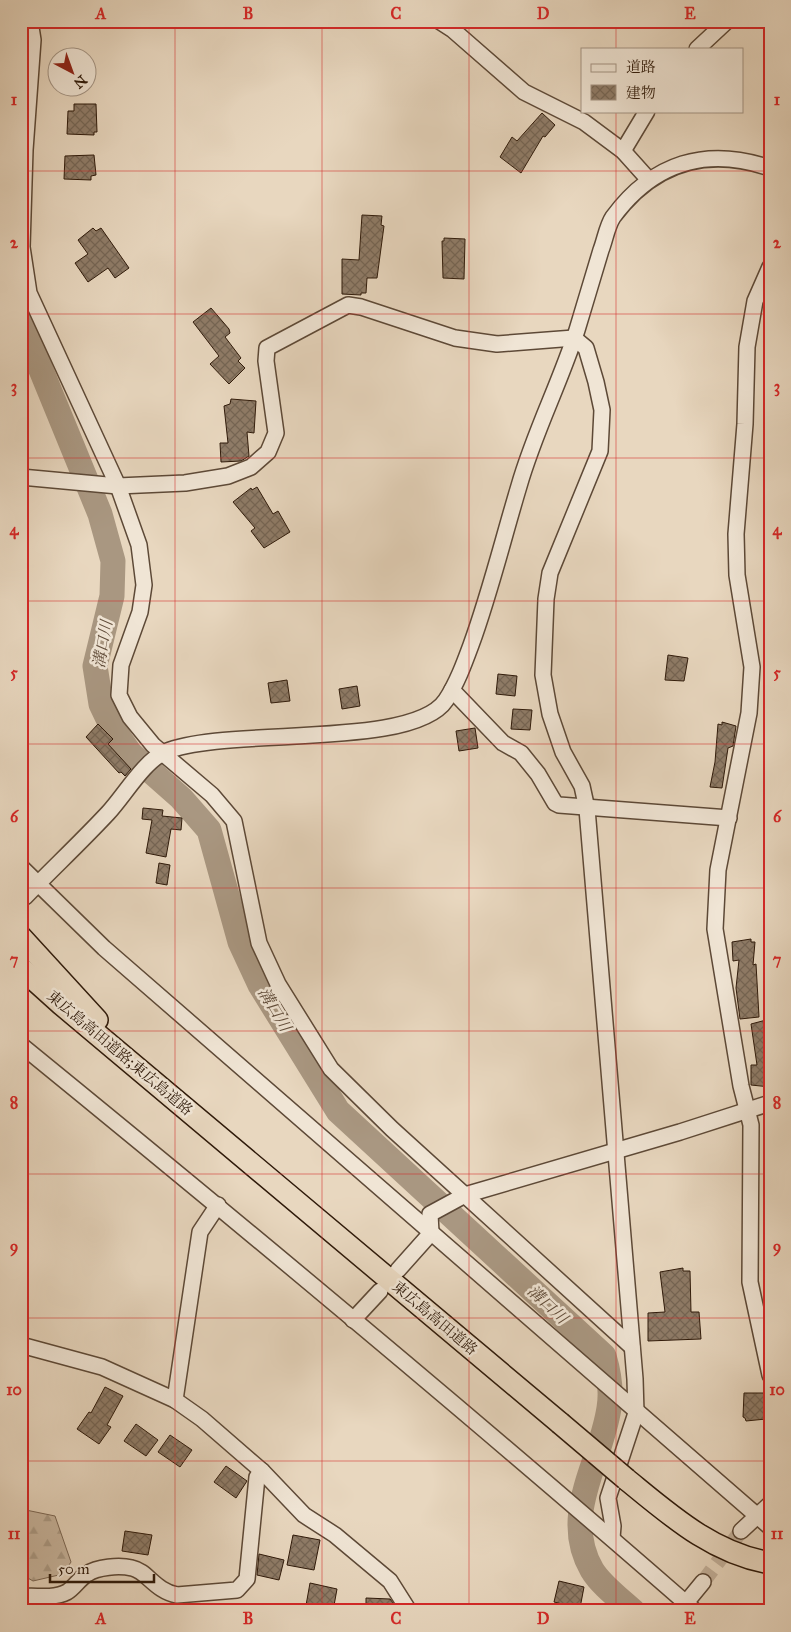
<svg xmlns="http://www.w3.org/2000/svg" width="791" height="1632" viewBox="0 0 791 1632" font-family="'IM FELL Great Primer','Noto Serif JP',serif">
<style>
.forest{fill:url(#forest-firs);stroke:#7c6855}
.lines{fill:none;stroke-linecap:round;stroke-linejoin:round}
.river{stroke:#a99781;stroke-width:25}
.building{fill:url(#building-cross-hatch);stroke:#2f1a0a}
.minor-tunnel{stroke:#c3b19b;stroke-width:15;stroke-dasharray:15 8;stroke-linecap:butt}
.minor-casing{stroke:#5d4937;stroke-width:18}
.highway-casing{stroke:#2f1a0a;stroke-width:24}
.minor{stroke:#f0e5d5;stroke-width:15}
.highway{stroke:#e8d7bf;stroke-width:21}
.highway-bridge-casing{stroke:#2f1a0a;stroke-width:24;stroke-linecap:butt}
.highway-bridge{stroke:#e8d7bf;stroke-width:21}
.grid{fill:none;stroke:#d62828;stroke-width:1;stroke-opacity:0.55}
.labels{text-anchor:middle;stroke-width:5;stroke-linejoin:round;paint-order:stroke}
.street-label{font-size:15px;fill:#2f1a0a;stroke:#f0e5d5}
.water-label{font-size:16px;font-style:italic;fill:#604c3a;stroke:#f0e5d5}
.neatline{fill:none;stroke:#d62828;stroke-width:2}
.grid-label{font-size:16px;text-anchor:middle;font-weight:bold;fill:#d62828}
</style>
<defs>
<pattern id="forest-firs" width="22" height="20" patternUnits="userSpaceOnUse" patternTransform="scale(1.25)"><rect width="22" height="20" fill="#c9b7a0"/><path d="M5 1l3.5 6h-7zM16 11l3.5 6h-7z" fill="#ad9d88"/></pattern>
<pattern id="building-cross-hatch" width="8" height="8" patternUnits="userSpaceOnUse" patternTransform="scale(1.25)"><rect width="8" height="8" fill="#8f7c68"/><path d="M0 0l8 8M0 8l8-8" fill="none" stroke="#756554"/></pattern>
</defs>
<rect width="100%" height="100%" fill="#e8d7bf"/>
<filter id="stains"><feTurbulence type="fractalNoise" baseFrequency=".004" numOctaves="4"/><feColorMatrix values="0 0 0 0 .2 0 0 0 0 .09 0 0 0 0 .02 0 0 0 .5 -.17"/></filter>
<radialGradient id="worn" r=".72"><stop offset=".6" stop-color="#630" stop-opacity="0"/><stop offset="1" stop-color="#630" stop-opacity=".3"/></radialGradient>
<polygon class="forest" points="21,1509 55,1516 71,1562 63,1574 33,1581 21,1574"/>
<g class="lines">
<path class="river" d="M21 321 100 514 113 561 112 596 95 666 101 704 112 727 130 753 181 798 209 830 240 942 260 985 338 1111 604 1356C609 1373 612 1390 609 1408 601 1463 560 1515 592 1570 601 1585 620 1599 633 1611"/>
</g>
<g class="building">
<polygon points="74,104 96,104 97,132 94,132 94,135 67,134 68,111 74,111"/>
<polygon points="542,113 555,125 545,137 543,136 521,173 500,157 512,137 517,141"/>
<polygon points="94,155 96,175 91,176 91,180 64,179 65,156"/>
<polygon points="362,215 382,216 381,225 384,226 377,278 367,278 366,293 361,293 361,295 342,294 342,259 359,260"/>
<polygon points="93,228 96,231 101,228 129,268 115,278 108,268 88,282 75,263 88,254 78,240"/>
<polygon points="444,238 465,239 464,279 443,278 442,241 444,241"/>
<polygon points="211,308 229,329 230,333 225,337 241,358 238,361 245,368 229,384 210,364 219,356 193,322"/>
<polygon points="231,399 256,401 254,433 247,432 249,456 241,461 221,462 220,443 228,443 224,406 230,404"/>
<polygon points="257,487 273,514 278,511 290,532 264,548 251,531 255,528 233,502 251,488 252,490"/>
<polygon points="668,655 688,658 684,681 665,680"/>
<polygon points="498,674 517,676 515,696 496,694"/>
<polygon points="287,680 290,701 271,703 268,683"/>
<polygon points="357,686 360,706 342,709 339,689"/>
<polygon points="513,709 532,710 530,730 511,729"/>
<polygon points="722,722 736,726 733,746 728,748 722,788 710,787 715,762 718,724 722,725"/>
<polygon points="98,724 113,739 108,744 131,769 125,776 121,772 119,773 86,737"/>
<polygon points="475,728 478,748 459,751 456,731"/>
<polygon points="143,808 163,810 162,816 182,818 181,830 171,829 166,857 146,853 152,820 142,819"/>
<polygon points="159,863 170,865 167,885 156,883"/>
<polygon points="751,939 751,942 755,942 753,965 756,964 759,1017 740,1019 736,988 739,960 733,961 732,942"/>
<polygon points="770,1019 770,1087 751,1085 751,1065 757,1065 751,1024"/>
<polygon points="683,1268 683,1271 690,1271 691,1312 699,1312 701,1339 648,1341 648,1313 665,1312 660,1272"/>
<polygon points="105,1387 123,1396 107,1425 111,1427 99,1444 77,1429 89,1412 91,1413"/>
<polygon points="744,1393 766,1393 766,1419 746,1421 745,1418 743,1417"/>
<polygon points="136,1424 158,1440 146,1456 124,1441"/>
<polygon points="170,1435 192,1450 180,1467 158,1452"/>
<polygon points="226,1466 247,1481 236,1498 214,1482"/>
<polygon points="125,1531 152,1535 148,1555 122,1551"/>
<polygon points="293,1535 320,1540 314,1570 287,1565"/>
<polygon points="259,1554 284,1560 279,1580 257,1575"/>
<polygon points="559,1581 584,1587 580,1608 554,1602"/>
<polygon points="310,1583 337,1589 333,1611 305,1611"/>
<polygon points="366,1598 390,1599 394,1604 393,1611 366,1611"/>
</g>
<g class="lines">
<polyline class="minor-tunnel" points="703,1582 741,1531"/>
<defs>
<g id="minor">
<polyline points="30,21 33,40 25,150 22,247 29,293 118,486 139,545 144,585 140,612 121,665 119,695 130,717 153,745 212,795 234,821 259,943 278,984 331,1069 392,1129 632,1347"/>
<polyline points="439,21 453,30 524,92 584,122 623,151 649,180"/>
<polyline points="697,49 727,21"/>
<polyline points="623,151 647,111"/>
<polyline points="770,267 755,301 747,347 745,424 736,534 737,575 752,667 749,713 718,870 715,929 741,1086 751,1125 750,1282 770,1375"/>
<polyline points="21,477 118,486 185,483 228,476 251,467 268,452 276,433 266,361 267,348 348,305 361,307 455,338 497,344 574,338 586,348 596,382 602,410 600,451 550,573 546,599 543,675 550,714 563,752 582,786 587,809 635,1379 636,1413 608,1498 613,1526 612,1538"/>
<polyline points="452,690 503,743 521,753 538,774 555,803 559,805 729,818"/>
<polyline points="21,867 104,948 770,1527"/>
<path d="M25 897C52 869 81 842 108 813 124 796 144 761 165 752 226 726 413 750 446 700 457 683 464 664 471 645 490 593 503 539 519 486 534 433 560 383 577 330 585 303 593 277 601 250 605 240 607 226 613 217 653 163 706 146 770 168"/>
<path d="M21 1045C248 1230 474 1418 695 1611"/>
<polyline points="398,1270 431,1233 430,1214 465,1195 680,1132 770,1103"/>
<polyline points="353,1320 380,1291"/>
<polyline points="21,1345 102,1367 175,1400 202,1419 262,1471 304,1515 335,1535 390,1581 409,1611"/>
<polyline points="175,1400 200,1232 218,1205"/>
<polyline points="741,1531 770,1504"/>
<path d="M21 1596C35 1596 54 1599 67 1592 74 1588 79 1579 87 1574 97 1567 119 1565 132 1568 147 1571 155 1591 177 1595L237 1590 247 1579 257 1477 262 1471"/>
<polyline points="680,1610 703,1582"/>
</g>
<g id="highway">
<polyline points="21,937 97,1020"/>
<polyline points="21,968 61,1004 560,1423"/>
<path d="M626 1479C670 1515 712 1553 770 1563"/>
</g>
</defs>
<use href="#minor" class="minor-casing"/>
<use href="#highway" class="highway-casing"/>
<use href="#minor" class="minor"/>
<use href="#highway" class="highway"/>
<defs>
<polyline id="highway-bridge" points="560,1423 626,1479"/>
</defs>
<use href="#highway-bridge" class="highway-bridge-casing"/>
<use href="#highway-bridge" class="highway-bridge"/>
</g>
<path class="grid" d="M175 21V1611M322 21V1611M469 21V1611M616 21V49M616 111V1611M21 171H770M21 314H770M21 458H770M21 601H770M21 744H770M21 888H770M21 1031H770M21 1174H770M21 1318H770M21 1461H770"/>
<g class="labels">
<g class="street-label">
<text transform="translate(120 1053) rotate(40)" y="5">東広島高田道路;東広島道路</text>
<text transform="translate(435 1318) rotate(40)" y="5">東広島高田道路</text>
</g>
<g class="water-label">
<text transform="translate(102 644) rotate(-80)" y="6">溝口川</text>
<text transform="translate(275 1009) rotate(59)" y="6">溝口川</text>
<text transform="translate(548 1304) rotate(43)" y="6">溝口川</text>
</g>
</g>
<rect width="791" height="1632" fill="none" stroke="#e8d7bf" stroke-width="55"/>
<rect x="581" y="48" width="162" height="65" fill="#f0e5d5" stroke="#a39484"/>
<rect x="591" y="64" width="25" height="8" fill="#f0e5d5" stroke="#a39484"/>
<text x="626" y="72" font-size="15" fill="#2f1a0a">道路</text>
<rect x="591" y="85" width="25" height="15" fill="url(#building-cross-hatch)" stroke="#a39484"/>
<text x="626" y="98" font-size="15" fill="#2f1a0a">建物</text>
<g transform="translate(72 72) rotate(139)"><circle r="24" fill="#f0e5d5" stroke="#a39484"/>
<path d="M0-4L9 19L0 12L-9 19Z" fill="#8f2418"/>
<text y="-8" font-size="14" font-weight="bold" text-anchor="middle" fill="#2f1a0a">N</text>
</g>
<path d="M50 1574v8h104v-8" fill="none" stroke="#2f1a0a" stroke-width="2.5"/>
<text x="58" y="1574" font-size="15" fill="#2f1a0a" stroke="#f0e5d5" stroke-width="4" paint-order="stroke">50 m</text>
<rect x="28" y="28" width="736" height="1576" class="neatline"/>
<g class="grid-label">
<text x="101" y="19">A</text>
<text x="248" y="19">B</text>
<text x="396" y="19">C</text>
<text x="543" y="19">D</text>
<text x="690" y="19">E</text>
<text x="14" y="105">1</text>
<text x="777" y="105">1</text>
<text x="14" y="248">2</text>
<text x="777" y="248">2</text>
<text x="14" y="392">3</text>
<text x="777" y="392">3</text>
<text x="14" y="535">4</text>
<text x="777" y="535">4</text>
<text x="14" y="678">5</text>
<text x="777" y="678">5</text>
<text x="14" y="822">6</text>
<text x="777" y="822">6</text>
<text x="14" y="965">7</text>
<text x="777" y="965">7</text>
<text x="14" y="1108">8</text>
<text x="777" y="1108">8</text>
<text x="14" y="1252">9</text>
<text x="777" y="1252">9</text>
<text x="14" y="1395">10</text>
<text x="777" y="1395">10</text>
<text x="14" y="1539">11</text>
<text x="777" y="1539">11</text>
<text x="101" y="1624">A</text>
<text x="248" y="1624">B</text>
<text x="396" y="1624">C</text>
<text x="543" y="1624">D</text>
<text x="690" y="1624">E</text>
</g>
<rect width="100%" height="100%" filter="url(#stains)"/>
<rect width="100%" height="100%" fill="url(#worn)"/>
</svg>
